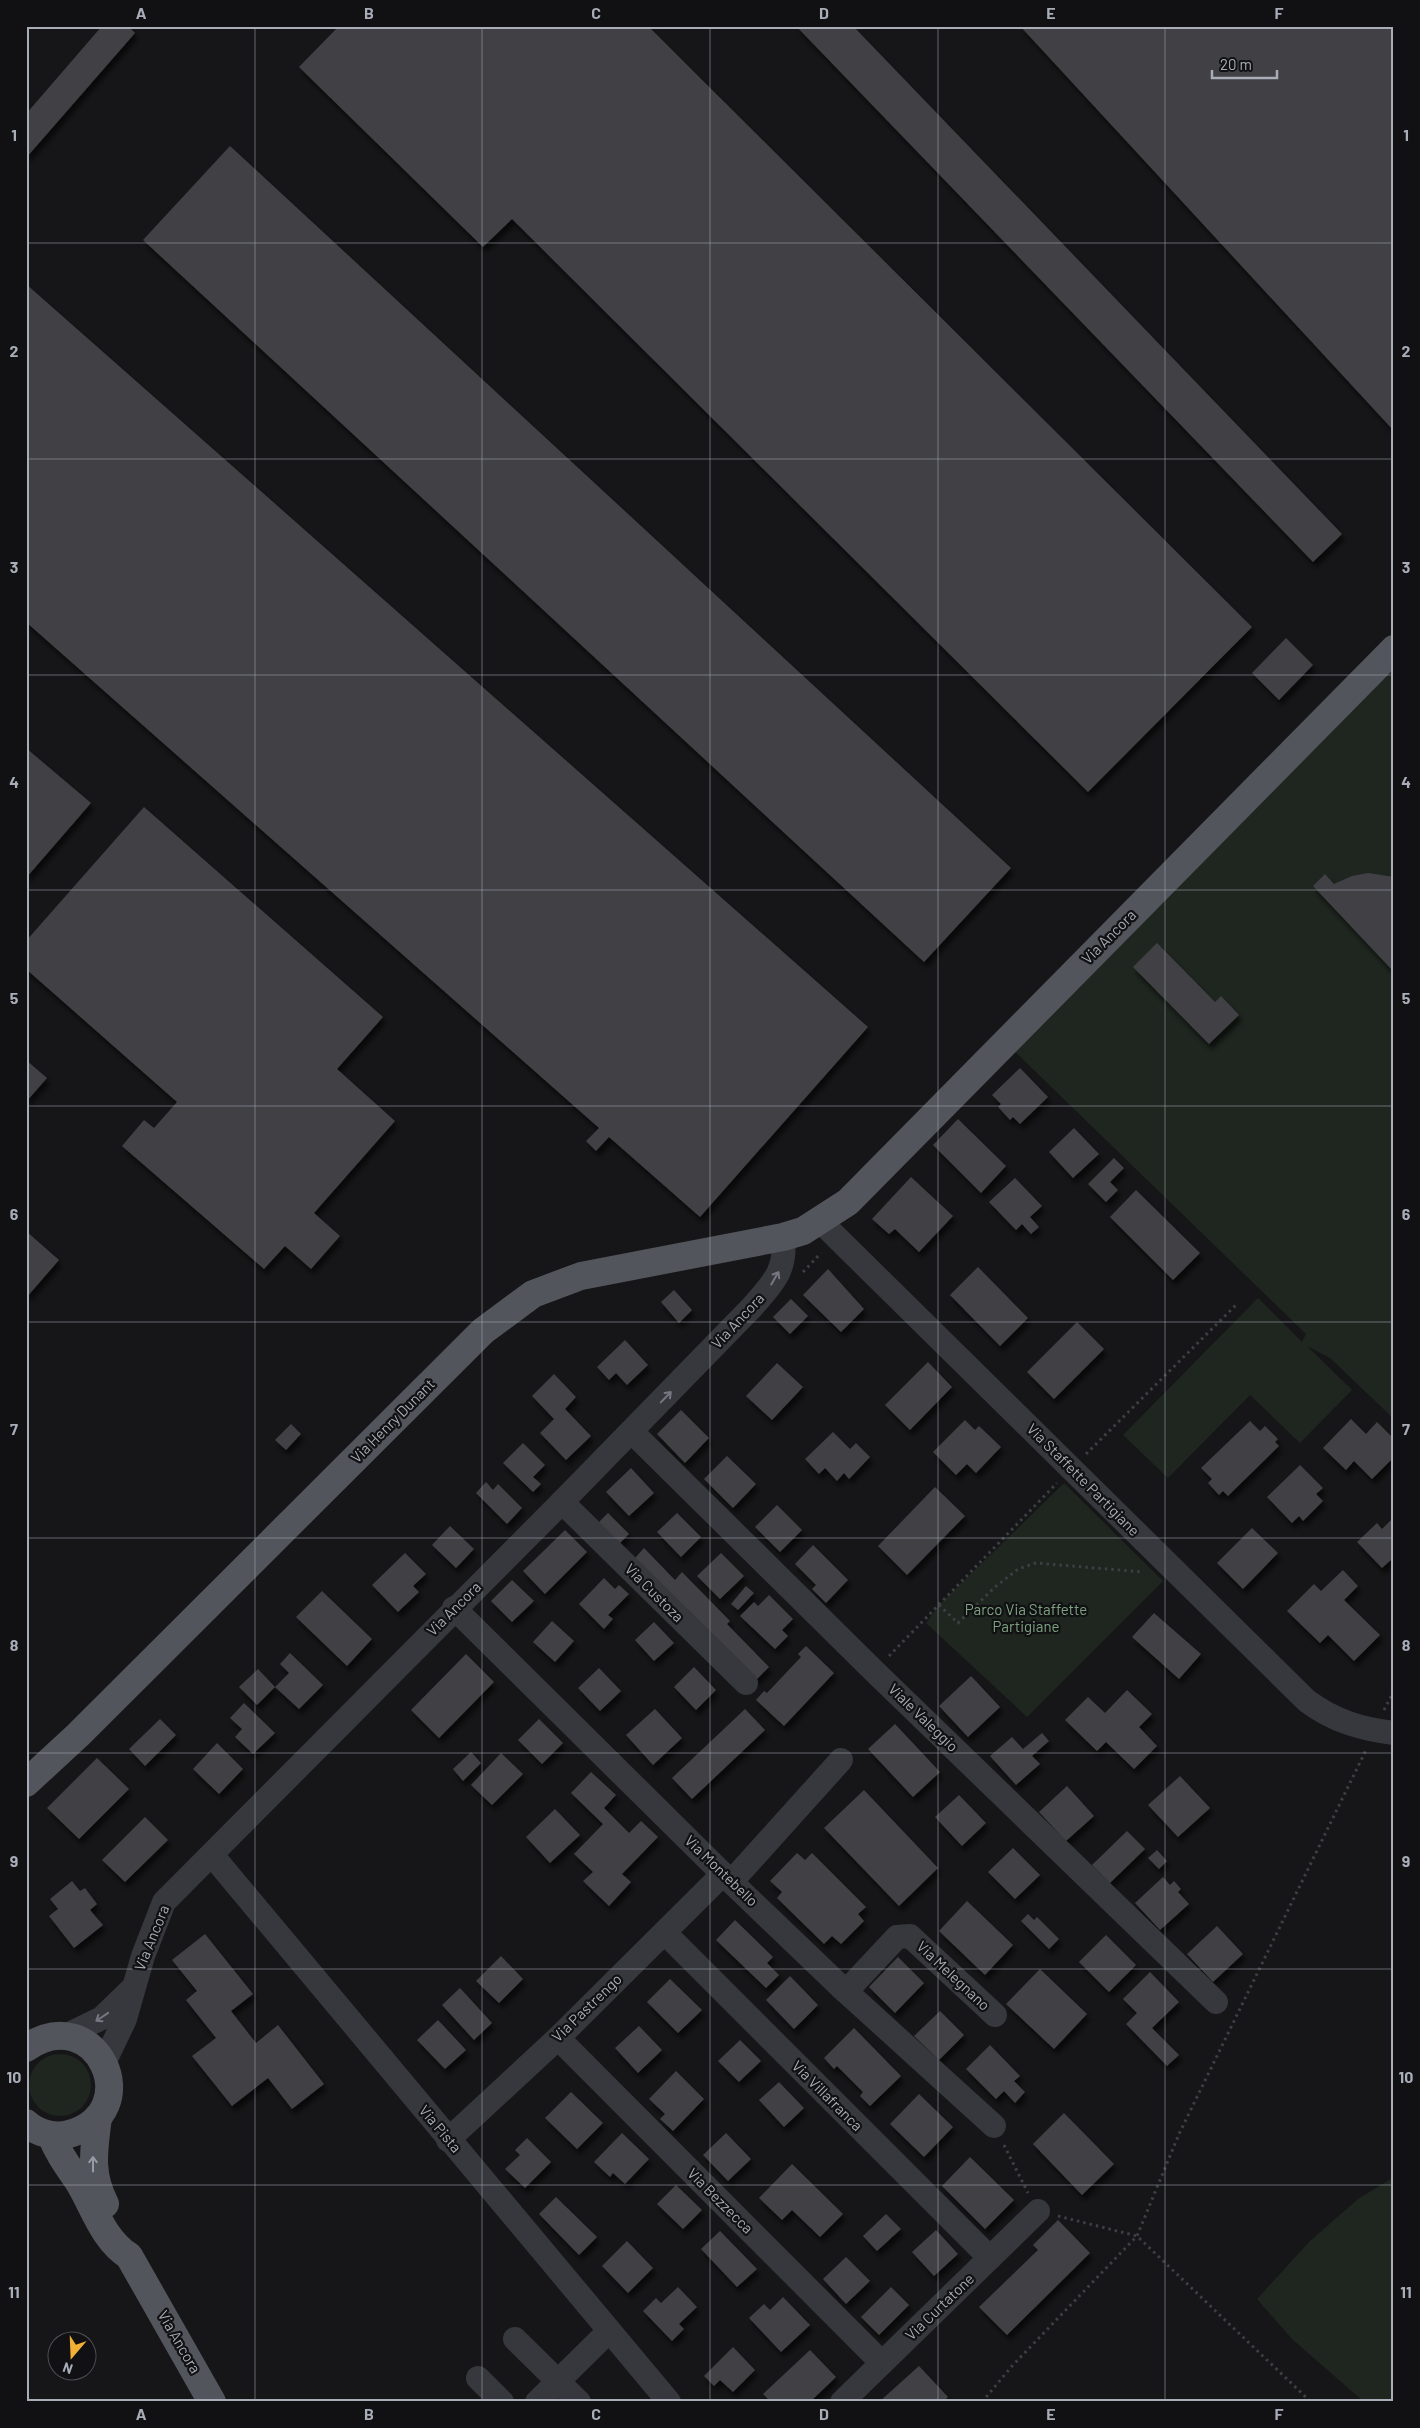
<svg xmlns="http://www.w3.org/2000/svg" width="1420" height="2428" viewBox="0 0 1420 2428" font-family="Barlow,sans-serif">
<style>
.green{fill:#1e261f}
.building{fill:#404145;filter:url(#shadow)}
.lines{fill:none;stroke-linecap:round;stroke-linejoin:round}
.path{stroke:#3d3f44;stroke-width:3;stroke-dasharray:2.5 4;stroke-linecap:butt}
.minor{stroke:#37383d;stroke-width:24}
.major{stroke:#53555c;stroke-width:28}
.oneway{stroke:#757881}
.oneway2{stroke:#979ba6}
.grid{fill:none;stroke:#a8adb8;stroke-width:1;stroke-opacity:0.55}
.labels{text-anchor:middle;stroke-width:4.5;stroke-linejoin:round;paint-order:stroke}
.street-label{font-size:15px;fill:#a8adb8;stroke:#111113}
.park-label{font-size:15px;fill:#7fa381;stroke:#111113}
.neatline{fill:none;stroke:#a8adb8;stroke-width:2}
.grid-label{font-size:16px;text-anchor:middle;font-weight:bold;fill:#a8adb8}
</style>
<defs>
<filter id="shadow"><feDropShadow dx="3" dy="5.5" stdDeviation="2.5" flood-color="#0009"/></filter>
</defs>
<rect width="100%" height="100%" fill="#161618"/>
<g class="green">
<polygon points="1380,659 1394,672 1394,1419 1330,1358 1307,1346 1352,1390 1300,1443 1250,1395 1168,1478 1123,1435 1258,1298 1302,1342 1306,1334 1004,1041"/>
<polygon points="1064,1483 1163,1581 1027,1717 926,1623 939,1605"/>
<circle cx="60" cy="2085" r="31"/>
<polygon points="1394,2177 1394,2402 1364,2402 1292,2339 1257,2299 1310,2241 1358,2199"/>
</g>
<g class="building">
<polygon points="102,26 128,26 135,33 26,158 26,114"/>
<polygon points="339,26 648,26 1252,627 1088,792 512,219 483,247 299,67"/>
<polygon points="796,26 853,26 1342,534 1313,562"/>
<polygon points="1020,26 1394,26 1394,431"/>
<polygon points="230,146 1011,868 924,962 143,240"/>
<polygon points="26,284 868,1027 700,1217 609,1137 596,1151 586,1141 599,1128 26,622"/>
<polygon points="1286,638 1313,665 1279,700 1252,673"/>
<polygon points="26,748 91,803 26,878"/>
<polygon points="144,807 383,1017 337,1069 395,1121 314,1213 340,1236 311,1269 285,1246 264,1269 122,1146 144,1120 154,1128 177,1102 26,969 26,941"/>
<polygon points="1368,873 1394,877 1394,972 1313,886 1325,874 1334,884 1352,876"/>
<polygon points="1157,943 1215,1002 1221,996 1239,1015 1209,1044 1133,967"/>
<polygon points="26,1060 47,1078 26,1102"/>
<polygon points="1020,1068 1048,1097 1020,1124 1013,1117 1010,1120 998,1107 1001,1104 992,1095"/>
<polygon points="958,1119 1006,1166 981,1193 933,1145"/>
<polygon points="1074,1128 1099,1154 1073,1178 1049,1152"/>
<polygon points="1114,1158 1124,1168 1110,1182 1118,1190 1106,1202 1088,1184"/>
<polygon points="911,1177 953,1216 919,1252 895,1229 889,1234 872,1219"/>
<polygon points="1015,1178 1042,1206 1030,1217 1039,1227 1031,1234 1022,1224 1016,1230 989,1202"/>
<polygon points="1136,1190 1200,1253 1173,1280 1110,1217"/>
<polygon points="26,1231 59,1260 26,1298"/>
<polygon points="978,1267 1028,1318 1000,1346 950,1295"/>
<polygon points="828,1269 864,1309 841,1332 803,1295"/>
<polygon points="674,1290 692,1310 679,1323 661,1302"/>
<polygon points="791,1299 808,1316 790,1334 773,1317"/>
<polygon points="1077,1322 1104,1349 1054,1399 1027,1372"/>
<polygon points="625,1340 648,1365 627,1385 616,1373 609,1380 597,1367"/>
<polygon points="928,1362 952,1387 910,1430 885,1405"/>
<polygon points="777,1363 803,1387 772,1420 746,1396"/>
<polygon points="554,1374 576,1397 565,1409 591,1436 566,1460 540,1433 554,1419 532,1396"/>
<polygon points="681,1410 709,1438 685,1463 657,1434"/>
<polygon points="1351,1419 1366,1434 1377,1422 1394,1439 1394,1457 1372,1479 1354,1461 1346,1470 1323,1448"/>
<polygon points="965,1420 975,1430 979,1426 1001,1447 976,1473 967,1464 956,1475 933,1452"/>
<polygon points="1250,1421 1260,1431 1265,1426 1278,1439 1275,1442 1279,1446 1228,1496 1223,1491 1219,1495 1208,1483 1212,1479 1201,1468"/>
<polygon points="291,1424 301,1434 286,1450 275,1440"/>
<polygon points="833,1432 850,1449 856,1443 870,1457 849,1479 844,1473 837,1481 825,1468 819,1474 805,1459"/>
<polygon points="523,1443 545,1465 533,1477 541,1484 533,1492 503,1463"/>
<polygon points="727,1456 756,1484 733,1508 704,1479"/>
<polygon points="1300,1465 1323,1488 1316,1494 1323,1501 1303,1521 1299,1516 1292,1523 1267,1497"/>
<polygon points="631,1468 654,1493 629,1516 606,1492"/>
<polygon points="486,1482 493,1490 498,1484 522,1508 507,1524 476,1493"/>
<polygon points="935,1487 965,1516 907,1575 878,1546"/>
<polygon points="777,1505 802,1530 780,1552 755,1527"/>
<polygon points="608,1513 629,1534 619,1544 598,1523"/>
<polygon points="677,1513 701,1537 681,1557 657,1532"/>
<polygon points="1394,1517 1394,1561 1392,1559 1382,1568 1357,1542 1377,1523 1382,1529"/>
<polygon points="450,1526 474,1549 456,1568 432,1545"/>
<polygon points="1252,1528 1278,1553 1243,1589 1217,1563"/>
<polygon points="565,1530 587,1552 545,1594 523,1571"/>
<polygon points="813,1545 848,1580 826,1603 812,1589 816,1585 795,1564"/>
<polygon points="644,1548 675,1580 682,1572 730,1621 727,1624 769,1667 756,1680 635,1558"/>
<polygon points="405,1553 426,1574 413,1586 419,1592 398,1612 372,1585"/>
<polygon points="721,1553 744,1576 720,1599 697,1576"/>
<polygon points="1343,1570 1358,1586 1344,1600 1380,1635 1354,1661 1328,1635 1320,1643 1287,1611 1314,1584 1321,1591"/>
<polygon points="604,1578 615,1589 619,1585 629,1594 608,1615 613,1619 604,1629 579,1604"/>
<polygon points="512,1580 534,1601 512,1622 491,1601"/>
<polygon points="746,1586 754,1593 738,1610 731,1604"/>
<polygon points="322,1591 372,1639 347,1666 296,1617"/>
<polygon points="769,1595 793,1619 782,1630 788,1636 775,1649 740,1616 754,1602 758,1606"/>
<polygon points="1154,1613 1201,1654 1179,1679 1132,1637"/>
<polygon points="552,1621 574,1641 555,1662 533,1642"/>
<polygon points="654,1622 674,1643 654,1661 635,1640"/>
<polygon points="806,1646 834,1673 784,1726 756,1700 764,1691 767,1693 801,1657 798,1654"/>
<polygon points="290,1653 323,1685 299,1709 275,1687 289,1673 280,1664"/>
<polygon points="466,1654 494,1682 439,1738 411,1710"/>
<polygon points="694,1667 716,1690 696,1710 674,1687"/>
<polygon points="599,1668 621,1691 600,1711 578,1688"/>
<polygon points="258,1669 275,1687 257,1705 239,1687"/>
<polygon points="971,1676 1000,1707 968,1737 939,1706"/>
<polygon points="1127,1690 1152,1714 1139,1727 1157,1746 1134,1769 1106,1742 1097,1751 1065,1720 1088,1697 1105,1713"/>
<polygon points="244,1703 275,1733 253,1754 235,1737 242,1729 230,1718"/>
<polygon points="655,1709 682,1738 653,1765 626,1735"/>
<polygon points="745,1709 765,1730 692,1799 672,1778"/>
<polygon points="160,1719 176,1735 145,1766 129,1749"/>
<polygon points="539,1719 563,1743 542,1764 518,1740"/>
<polygon points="895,1724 940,1772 913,1797 868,1749"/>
<polygon points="1042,1733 1049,1741 1032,1756 1040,1764 1016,1785 990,1756 1012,1737 1023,1749"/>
<polygon points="217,1743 243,1769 219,1794 193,1769"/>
<polygon points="471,1752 481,1763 463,1781 453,1769"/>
<polygon points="501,1753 523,1774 492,1805 471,1785"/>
<polygon points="97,1758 129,1789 79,1839 47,1808"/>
<polygon points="591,1772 616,1795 604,1808 629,1833 641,1821 658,1837 622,1874 631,1882 609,1906 583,1881 593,1872 574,1854 603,1824 571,1793"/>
<polygon points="1180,1776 1210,1808 1178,1837 1148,1805"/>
<polygon points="1067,1786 1094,1816 1066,1841 1039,1812"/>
<polygon points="864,1790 938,1868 899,1906 824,1828"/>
<polygon points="959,1795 986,1823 962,1846 935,1817"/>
<polygon points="555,1809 580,1835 550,1863 526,1837"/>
<polygon points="145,1817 168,1840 125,1882 102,1860"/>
<polygon points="1127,1831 1145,1849 1110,1883 1092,1865"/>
<polygon points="1013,1848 1040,1875 1015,1899 988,1872"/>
<polygon points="1157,1850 1167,1861 1159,1869 1148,1858"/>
<polygon points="797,1853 805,1860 812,1853 866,1907 858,1914 864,1921 841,1944 832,1936 824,1944 777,1898 782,1892 770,1881"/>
<polygon points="1163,1877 1170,1885 1174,1881 1181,1889 1178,1892 1189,1904 1160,1930 1135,1903"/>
<polygon points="72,1881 80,1891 85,1888 97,1904 90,1910 103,1925 74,1948 49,1916 58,1909 50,1899"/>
<polygon points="967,1901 1013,1945 985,1975 939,1931"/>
<polygon points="1028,1914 1034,1920 1037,1917 1059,1939 1049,1949 1021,1921"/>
<polygon points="735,1920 773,1957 767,1963 779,1975 766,1988 716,1940"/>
<polygon points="1217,1926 1243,1954 1213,1982 1187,1954"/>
<polygon points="205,1934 253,1994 231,2011 256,2043 278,2025 324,2084 292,2109 268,2078 232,2106 192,2056 216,2038 186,2000 197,1991 172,1960"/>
<polygon points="1106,1935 1136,1965 1109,1992 1079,1962"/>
<polygon points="501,1956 523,1979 499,2003 476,1981"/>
<polygon points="898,1957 924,1983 895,2013 869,1987"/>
<polygon points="1040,1969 1087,2014 1054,2049 1006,2004"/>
<polygon points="1150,1972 1179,2002 1152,2028 1179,2055 1167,2066 1126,2024 1137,2013 1123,1999"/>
<polygon points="790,1976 818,2005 794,2029 766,2000"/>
<polygon points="670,1979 702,2010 678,2033 647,2002"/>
<polygon points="460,1988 492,2023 474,2040 442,2005"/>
<polygon points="940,2011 964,2035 939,2060 914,2036"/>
<polygon points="438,2020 466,2050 445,2069 417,2040"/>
<polygon points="639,2026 662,2050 638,2073 615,2048"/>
<polygon points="854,2028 901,2076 870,2106 860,2096 863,2092 837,2066 834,2069 824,2058"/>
<polygon points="740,2040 761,2061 739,2082 718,2061"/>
<polygon points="990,2045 1020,2076 1014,2081 1025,2092 1015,2103 1004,2091 996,2099 966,2069"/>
<polygon points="676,2071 704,2099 673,2131 660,2119 665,2114 649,2099"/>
<polygon points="779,2082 804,2108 784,2127 759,2100"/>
<polygon points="571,2092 603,2123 577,2149 545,2118"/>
<polygon points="919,2094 953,2127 924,2157 890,2124"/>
<polygon points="1064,2113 1114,2164 1082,2195 1033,2144"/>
<polygon points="622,2133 649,2159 625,2184 613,2173 610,2177 594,2162"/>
<polygon points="726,2133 751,2159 728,2181 703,2155"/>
<polygon points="527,2138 551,2162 525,2188 505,2169 520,2155 515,2150"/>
<polygon points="970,2157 1014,2200 985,2229 942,2186"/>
<polygon points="792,2164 843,2214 820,2237 792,2210 782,2220 759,2198"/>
<polygon points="676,2185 702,2210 683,2229 657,2204"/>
<polygon points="556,2197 597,2237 579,2255 539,2214"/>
<polygon points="886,2214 901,2229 877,2251 863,2236"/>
<polygon points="1058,2220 1090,2253 1007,2335 979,2307 1038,2250 1033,2245"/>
<polygon points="936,2230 958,2254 934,2276 912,2252"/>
<polygon points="720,2231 757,2269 737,2287 701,2249"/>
<polygon points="627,2241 653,2268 628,2293 602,2266"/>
<polygon points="846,2257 870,2281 846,2304 823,2279"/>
<polygon points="678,2287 697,2307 679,2324 684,2329 672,2341 643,2311 656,2298 661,2303"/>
<polygon points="891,2287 909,2305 879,2335 861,2317"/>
<polygon points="783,2297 810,2325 781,2352 749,2318 764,2304 770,2310"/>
<polygon points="733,2347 755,2370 733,2392 720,2380 714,2386 704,2376"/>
<polygon points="810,2350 836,2377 810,2402 771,2402 763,2394"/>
<polygon points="919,2366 948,2397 943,2402 879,2402"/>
</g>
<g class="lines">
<g class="path">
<polyline points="803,1272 821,1253"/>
<polyline points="1086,1454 1238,1303"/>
<polyline points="939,1605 958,1623 995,1587 1018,1569 1036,1563 1143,1572"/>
<polyline points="889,1656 1057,1483"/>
<polyline points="1384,1710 1394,1691"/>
<polyline points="1004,2145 1028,2193"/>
<polyline points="1058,2216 1137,2236 1311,2402"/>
<polyline points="982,2402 1012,2366 1137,2236 1179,2134 1366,1750"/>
</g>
<g class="minor">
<path d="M820 1221 1307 1701C1334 1721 1361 1729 1394 1733"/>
<polyline points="632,1432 874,1671 1216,2002"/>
<polyline points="562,1502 746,1683"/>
<polyline points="454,1608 723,1874 842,1988 994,2126"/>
<polyline points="212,1855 669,2402"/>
<polyline points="732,1881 841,1760"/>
<polyline points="665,1933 990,2258"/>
<polyline points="842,1988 853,1984 897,1937 910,1936 995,2015"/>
<polyline points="65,2036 102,2018 132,1989"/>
<polyline points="558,2038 882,2363"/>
<path d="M104 2063 125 2019 143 1956 164 1902 562 1502 753 1306C773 1283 787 1270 783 1237"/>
<polyline points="448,2140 558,2038 723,1874"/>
<polyline points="515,2339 579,2402"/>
<polyline points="478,2378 502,2402"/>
<polyline points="537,2402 609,2331"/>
<polyline points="842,2402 1038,2211"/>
</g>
<g class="major">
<polyline points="26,1783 78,1735 483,1331 533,1294 581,1276 783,1237 803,1231 848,1202 1394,649"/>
<path d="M26 2048C96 1999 149 2112 69 2134 54 2138 37 2133 26 2123"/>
<path d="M98 2117C94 2150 89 2173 105 2204"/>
<path d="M51 2135C58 2153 67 2165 78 2181 94 2207 103 2240 129 2256L212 2402"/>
</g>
</g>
<defs><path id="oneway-shaft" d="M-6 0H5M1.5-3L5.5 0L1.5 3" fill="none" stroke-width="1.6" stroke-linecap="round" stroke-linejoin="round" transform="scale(1.25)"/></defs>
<g class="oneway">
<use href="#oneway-shaft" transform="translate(775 1278) rotate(-60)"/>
<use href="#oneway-shaft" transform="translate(666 1397) rotate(-46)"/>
<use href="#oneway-shaft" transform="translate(102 2017) rotate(146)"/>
</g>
<use class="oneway2" href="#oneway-shaft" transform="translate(93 2164) rotate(-90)"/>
<path class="grid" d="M255 26V2402M482 26V2402M710 26V2402M938 26V2402M1165 26V2402M26 243H1394M26 459H1394M26 675H1394M26 890H1394M26 1106H1394M26 1322H1394M26 1538H1394M26 1753H1394M26 1969H1394M26 2185H1394"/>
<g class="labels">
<g class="street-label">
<text transform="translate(1109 937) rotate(-45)" y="5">Via Ancora</text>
<text transform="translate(738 1321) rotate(-47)" y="5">Via Ancora</text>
<text transform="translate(393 1421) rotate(-45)" y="5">Via Henry Dunant</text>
<text transform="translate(1083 1480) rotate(45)" y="5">Via Staffette Partigiane</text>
<text transform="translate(654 1593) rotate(45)" y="5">Via Custoza</text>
<text transform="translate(454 1609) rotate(-45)" y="5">Via Ancora</text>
<text transform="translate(923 1718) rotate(44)" y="5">Viale Valeggio</text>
<text transform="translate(721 1871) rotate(44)" y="5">Via Montebello</text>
<text transform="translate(152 1938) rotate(-68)" y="5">Via Ancora</text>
<text transform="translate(953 1976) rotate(43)" y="5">Via Melegnano</text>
<text transform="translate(587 2008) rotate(-44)" y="5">Via Pastrengo</text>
<text transform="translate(827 2096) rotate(45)" y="5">Via Villafranca</text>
<text transform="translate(440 2129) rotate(50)" y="5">Via Pista</text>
<text transform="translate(720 2201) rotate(45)" y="5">Via Bezzecca</text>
<text transform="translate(940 2307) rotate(-44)" y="5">Via Curtatone</text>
<text transform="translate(179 2342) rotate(60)" y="5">Via Ancora</text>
</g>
<g class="park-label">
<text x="1026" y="1615">Parco Via Staffette<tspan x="1026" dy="17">Partigiane</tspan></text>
</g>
</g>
<rect width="1420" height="2428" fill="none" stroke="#111113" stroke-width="55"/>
<g transform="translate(72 2356) rotate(199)"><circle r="24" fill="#111113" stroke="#4d4f55"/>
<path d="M0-4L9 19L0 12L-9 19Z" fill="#f2b134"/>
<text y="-8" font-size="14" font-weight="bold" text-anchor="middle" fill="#a8adb8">N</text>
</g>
<path d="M1212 70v8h65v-8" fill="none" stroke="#a8adb8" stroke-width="2.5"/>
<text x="1220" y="70" font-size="15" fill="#a8adb8" stroke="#111113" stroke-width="4" paint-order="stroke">20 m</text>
<rect x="28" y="28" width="1364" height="2372" class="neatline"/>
<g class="grid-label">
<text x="141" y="19">A</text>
<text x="369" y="19">B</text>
<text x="596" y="19">C</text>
<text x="824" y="19">D</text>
<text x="1051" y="19">E</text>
<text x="1279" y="19">F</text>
<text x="14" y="141">1</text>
<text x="1406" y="141">1</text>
<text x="14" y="357">2</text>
<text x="1406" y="357">2</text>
<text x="14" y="573">3</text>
<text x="1406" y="573">3</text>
<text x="14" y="788">4</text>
<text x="1406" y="788">4</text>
<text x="14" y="1004">5</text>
<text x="1406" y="1004">5</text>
<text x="14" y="1220">6</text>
<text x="1406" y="1220">6</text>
<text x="14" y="1435">7</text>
<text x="1406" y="1435">7</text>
<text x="14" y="1651">8</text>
<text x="1406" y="1651">8</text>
<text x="14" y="1867">9</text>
<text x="1406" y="1867">9</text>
<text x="14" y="2083">10</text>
<text x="1406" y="2083">10</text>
<text x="14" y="2298">11</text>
<text x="1406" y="2298">11</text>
<text x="141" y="2420">A</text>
<text x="369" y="2420">B</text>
<text x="596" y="2420">C</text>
<text x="824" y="2420">D</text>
<text x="1051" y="2420">E</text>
<text x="1279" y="2420">F</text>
</g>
</svg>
